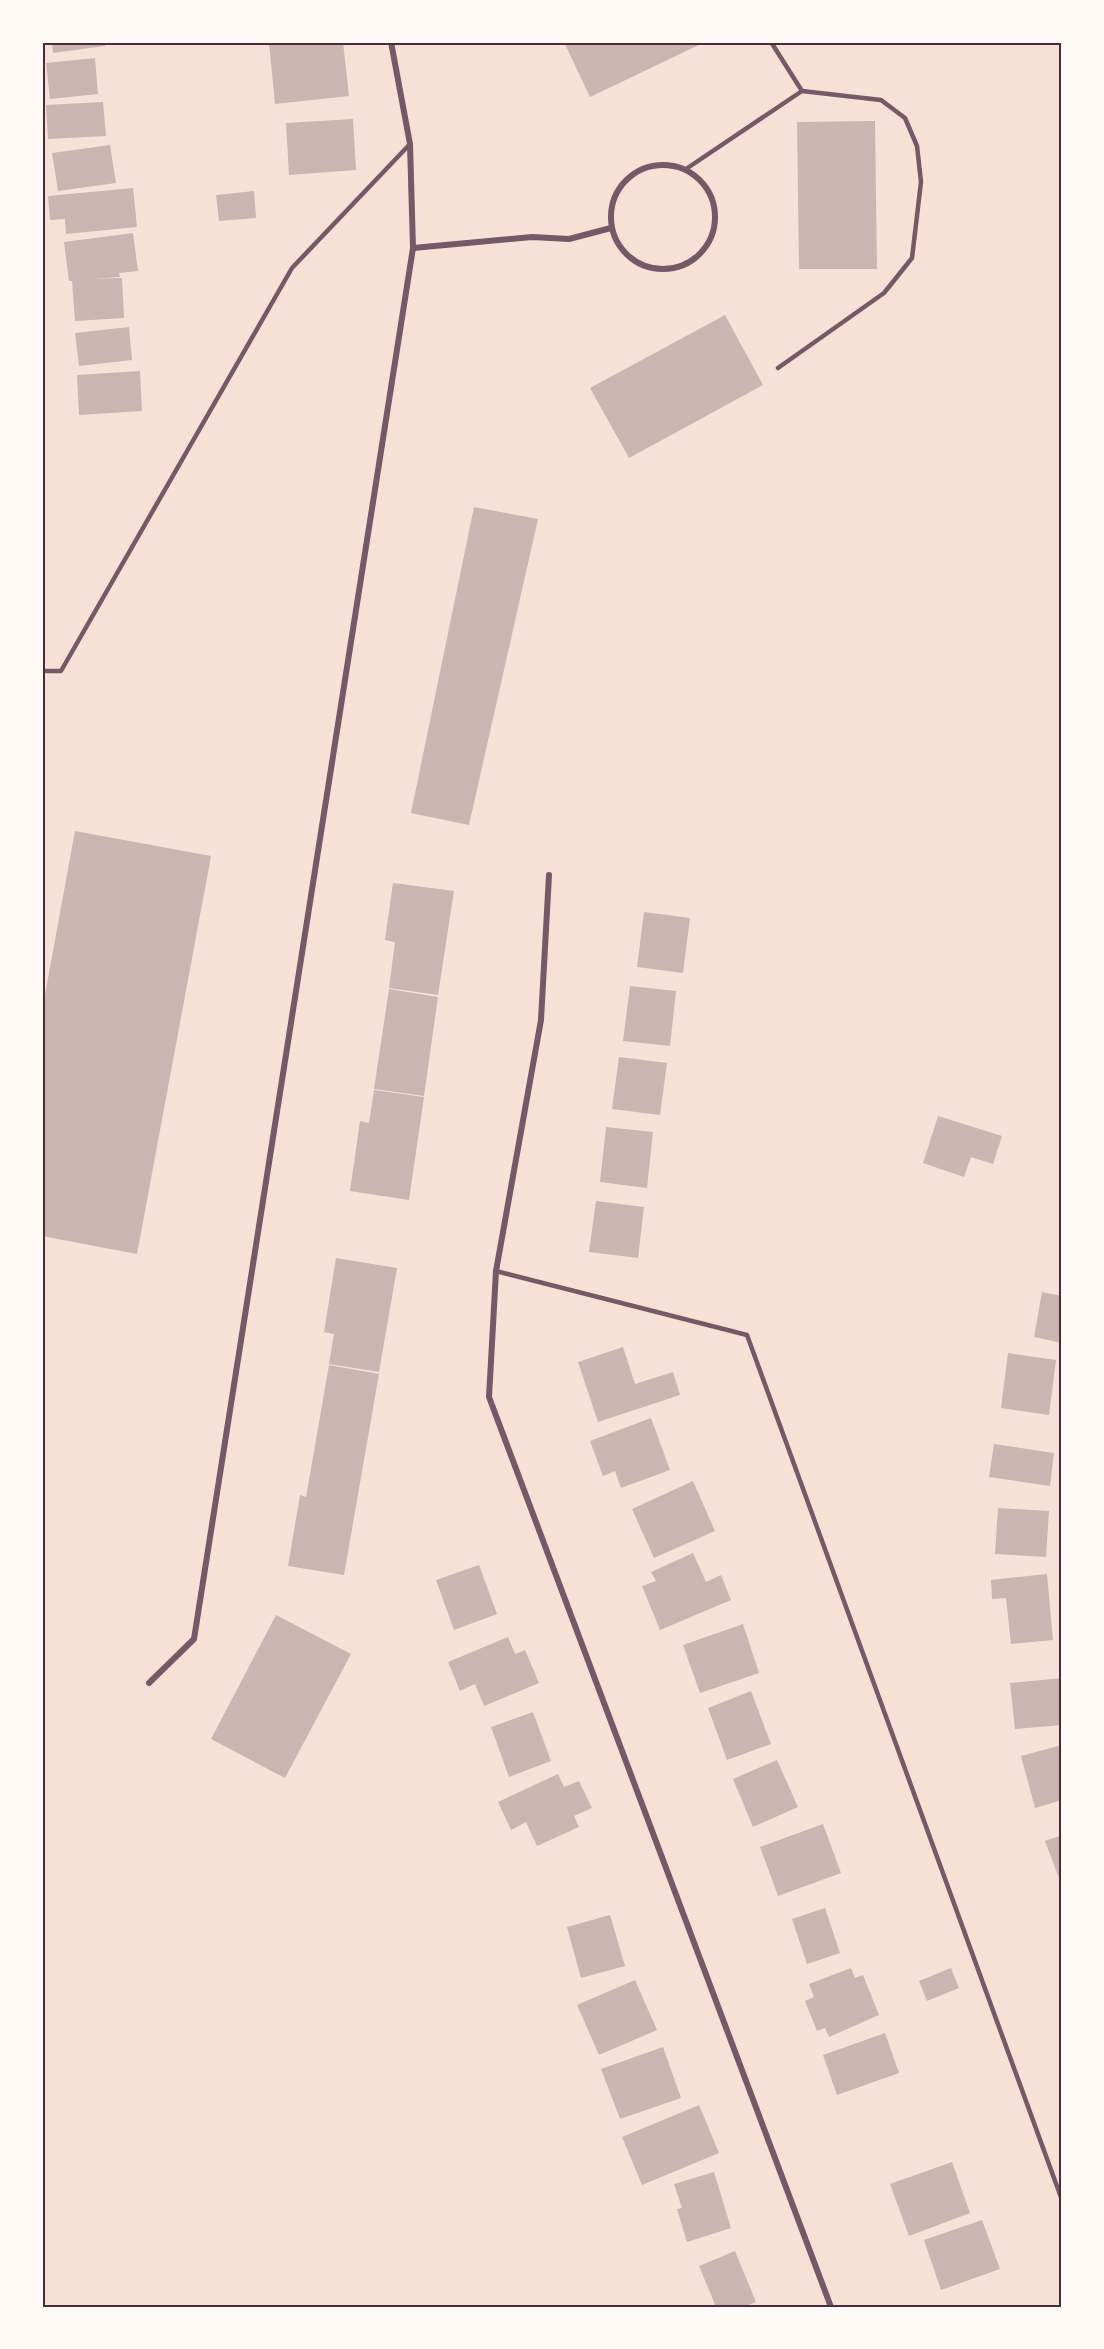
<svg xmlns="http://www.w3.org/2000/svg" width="1104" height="2349" viewBox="0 0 1104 2349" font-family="Roboto,sans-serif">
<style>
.building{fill:#ccb4b1}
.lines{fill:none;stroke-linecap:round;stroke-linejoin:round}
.service{stroke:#755966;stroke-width:4.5}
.minor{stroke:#755966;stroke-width:6}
.neatline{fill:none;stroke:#4a2c40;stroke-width:2}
</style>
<rect width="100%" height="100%" fill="#f7e1d7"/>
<g class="building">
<polygon points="52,42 104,42 105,46 53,53"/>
<polygon points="343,42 349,96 275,104 269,43"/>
<polygon points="564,42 705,42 590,97"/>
<polygon points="95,58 98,94 50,99 46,63"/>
<polygon points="103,102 106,136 48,139 46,105"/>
<polygon points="353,119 356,170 289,175 286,123"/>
<polygon points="875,121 877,269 799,269 797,122"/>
<polygon points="110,145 116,183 58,191 52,153"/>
<polygon points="133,188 137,227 66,234 65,219 50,220 48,196"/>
<polygon points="254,191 256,218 219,221 216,195"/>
<polygon points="133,233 138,271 119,273 120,277 93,279 122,278 124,318 75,321 72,281 69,281 64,242"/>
<polygon points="725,315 763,385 629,458 590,388"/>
<polygon points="129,327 132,360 79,366 75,333"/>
<polygon points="140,371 142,411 79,415 77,375"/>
<polygon points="474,507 538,519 469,825 411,813"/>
<polygon points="75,831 211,856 137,1254 42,1236 42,1011"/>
<polygon points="393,883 454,891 438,995 389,988 395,942 385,940"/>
<polygon points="644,912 690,918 683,973 637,967"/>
<polygon points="630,986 676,991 670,1046 623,1041"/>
<polygon points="389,989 438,997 424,1096 374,1089"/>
<polygon points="619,1057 667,1063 660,1115 612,1109"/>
<polygon points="374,1090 424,1097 409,1200 350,1191 360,1121 369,1123"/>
<polygon points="938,1116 1002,1136 993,1164 971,1157 964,1177 923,1163"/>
<polygon points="606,1127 653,1132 647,1188 600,1182"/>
<polygon points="596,1201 644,1207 638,1258 589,1252"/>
<polygon points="336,1258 397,1268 379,1372 329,1364 334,1334 324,1332"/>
<polygon points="1042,1292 1062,1296 1062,1343 1034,1337"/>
<polygon points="623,1347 635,1384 673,1372 680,1395 598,1422 578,1362"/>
<polygon points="1008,1353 1056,1360 1049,1415 1001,1408"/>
<polygon points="329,1365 379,1374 344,1575 288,1566 300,1495 306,1497"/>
<polygon points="651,1418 670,1470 621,1488 615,1471 603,1476 590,1441"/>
<polygon points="994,1444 1054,1453 1050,1486 989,1477"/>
<polygon points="693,1481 715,1531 654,1558 632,1509"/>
<polygon points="998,1508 1049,1511 1046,1557 995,1554"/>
<polygon points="693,1553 706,1582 721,1575 731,1600 660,1630 642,1586 656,1581 651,1572"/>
<polygon points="479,1565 497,1614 454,1630 436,1580"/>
<polygon points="1047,1574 1053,1640 1011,1644 1006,1598 992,1599 991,1580"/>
<polygon points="276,1615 351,1654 285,1778 211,1739"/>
<polygon points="743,1624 759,1673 700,1693 683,1645"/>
<polygon points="508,1637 515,1654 525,1650 539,1683 484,1706 475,1684 460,1691 448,1662"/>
<polygon points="1062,1678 1062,1725 1015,1729 1010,1683"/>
<polygon points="751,1691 771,1744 727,1760 708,1708"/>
<polygon points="533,1712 551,1761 509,1777 491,1727"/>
<polygon points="1062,1745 1062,1800 1035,1808 1021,1756"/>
<polygon points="777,1760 798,1807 753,1827 733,1779"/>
<polygon points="558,1774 564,1787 579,1781 592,1808 574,1816 579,1827 537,1846 526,1822 511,1830 498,1802"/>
<polygon points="823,1824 841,1873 778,1896 760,1847"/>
<polygon points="1062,1835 1062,1886 1045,1841"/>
<polygon points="825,1908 840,1953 807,1964 792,1919"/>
<polygon points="610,1915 625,1966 581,1978 567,1927"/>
<polygon points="851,1968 855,1978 863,1975 879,2015 829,2037 825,2028 817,2031 805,2001 814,1997 809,1984"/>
<polygon points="951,1968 959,1988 927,2001 919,1981"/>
<polygon points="635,1980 657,2030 599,2055 577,2005"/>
<polygon points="885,2033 899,2073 837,2095 823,2055"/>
<polygon points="663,2047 681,2098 620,2119 601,2069"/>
<polygon points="699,2105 719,2153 642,2185 622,2137"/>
<polygon points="952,2162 970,2213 909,2236 890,2184"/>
<polygon points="714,2172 731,2228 687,2242 677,2209 682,2208 674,2184"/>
<polygon points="982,2220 1000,2269 941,2290 924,2240"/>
<polygon points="735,2251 756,2302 744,2307 716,2307 699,2266"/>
</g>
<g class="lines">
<g class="service">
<polyline points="686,169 802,91 771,42"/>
<polyline points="778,368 884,293 912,258 921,182 917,146 905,118 881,100 802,91"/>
<polyline points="42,671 61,671 292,268 410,144"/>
<polyline points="496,1271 747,1335 1062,2200"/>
</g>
<g class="minor">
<circle cx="663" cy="217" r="52"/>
<polyline points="413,248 532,237 569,239 611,228"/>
<polyline points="549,875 541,1020 496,1271 489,1397 831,2307"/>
<polyline points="149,1683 194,1639 413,248 410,144 391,42"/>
</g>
</g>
<rect width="1104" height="2349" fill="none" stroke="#fffaf5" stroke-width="87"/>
<rect x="44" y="44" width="1016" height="2262" class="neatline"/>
</svg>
